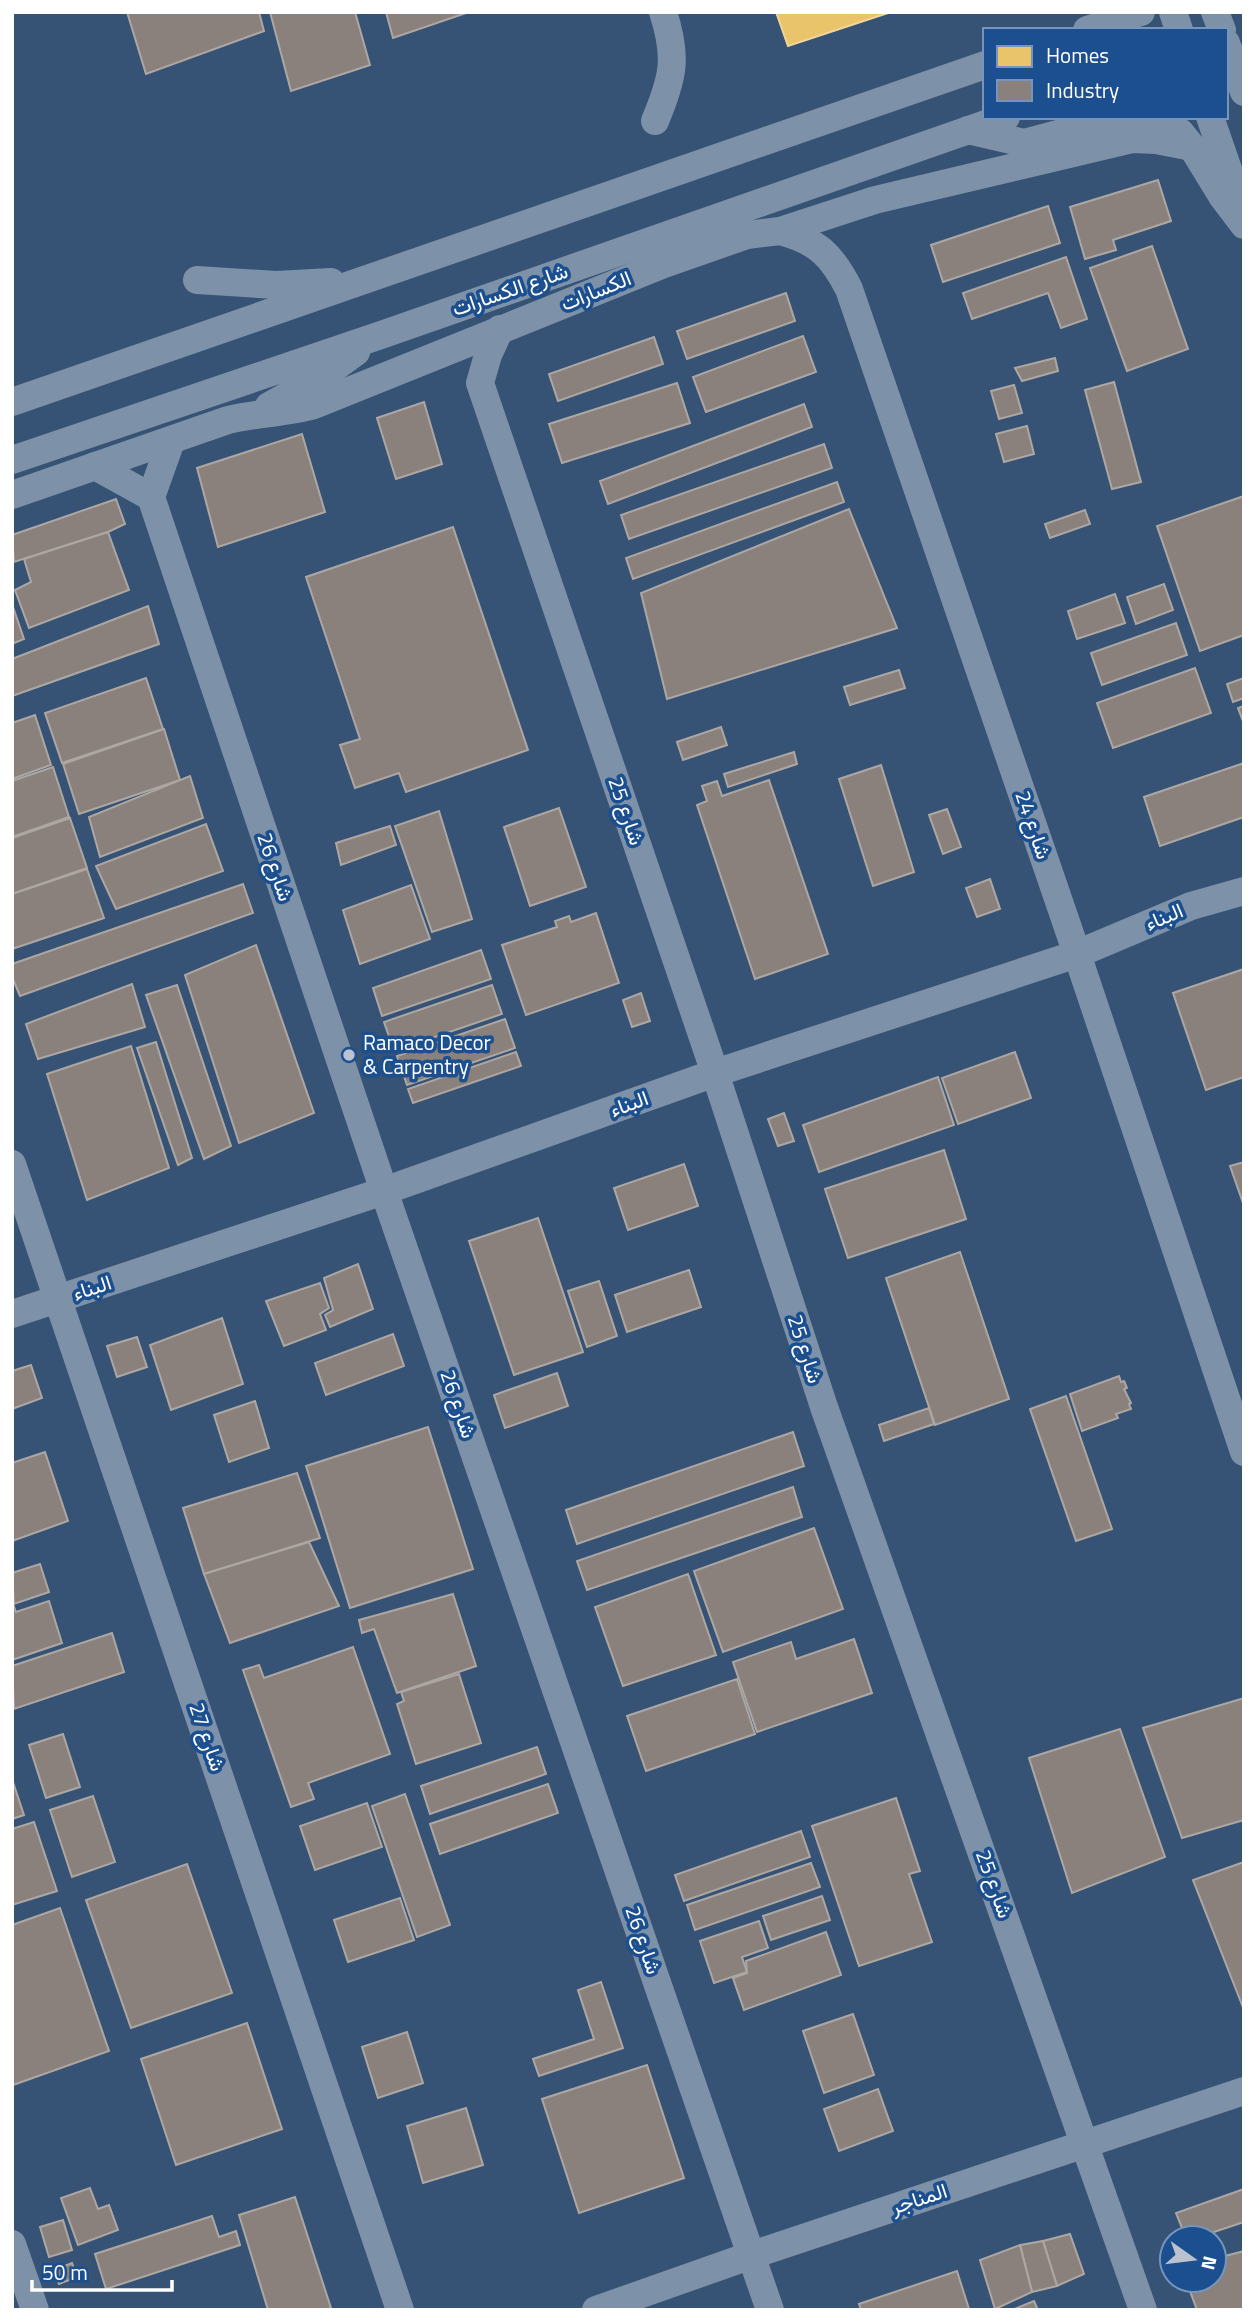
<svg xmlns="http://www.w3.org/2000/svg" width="1256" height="2322" viewBox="0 0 1256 2322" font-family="'Titillium Web',Vazirmatn,sans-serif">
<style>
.homes{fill:#e9c46a;stroke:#f0d697;stroke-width:2}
.industry{fill:#8a817c;stroke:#ada7a3;stroke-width:2}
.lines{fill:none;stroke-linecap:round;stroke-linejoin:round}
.minor{stroke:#7d92a8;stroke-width:28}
.poi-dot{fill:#b9c2ce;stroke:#1b4f8f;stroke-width:2.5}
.labels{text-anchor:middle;stroke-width:7;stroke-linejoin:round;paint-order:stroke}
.street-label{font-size:21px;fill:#fff;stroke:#1b4f8f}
.poi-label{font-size:21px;fill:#fff;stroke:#1b4f8f;text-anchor:start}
</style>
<rect width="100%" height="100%" fill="#365274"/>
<polygon class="homes" points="776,12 891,12 788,46"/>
<g class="industry">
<polygon points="127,12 259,12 264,31 146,74"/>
<polygon points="270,12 355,12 370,65 291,91"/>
<polygon points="386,12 469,12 393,38"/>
<polygon points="1158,180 1171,221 1113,240 1116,250 1085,259 1070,207"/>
<polygon points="1048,206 1060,243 943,282 931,245"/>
<polygon points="1152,246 1188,349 1127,371 1090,268"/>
<polygon points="1066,257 1087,319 1061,328 1048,293 972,319 963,293"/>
<polygon points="786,293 795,321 687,359 677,331"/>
<polygon points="803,336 816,372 706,412 693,377"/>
<polygon points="654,337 663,364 558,401 549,374"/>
<polygon points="1055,358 1058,371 1022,381 1015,368"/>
<polygon points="1114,382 1141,482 1112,489 1085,390"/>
<polygon points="677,383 690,423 562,463 549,424"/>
<polygon points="1014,385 1022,413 999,419 991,391"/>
<polygon points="424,402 442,464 396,479 377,418"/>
<polygon points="804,404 812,427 608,504 600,481"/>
<polygon points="1027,426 1034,454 1004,462 996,434"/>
<polygon points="302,434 325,512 218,547 197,468"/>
<polygon points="824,444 832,468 629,539 621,515"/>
<polygon points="837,482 844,502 633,579 626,558"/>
<polygon points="1244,496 1244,635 1200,651 1157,526"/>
<polygon points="116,499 125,524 108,532 14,562 12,535"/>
<polygon points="849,509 897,628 667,699 641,593"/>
<polygon points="1085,510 1090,524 1050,538 1045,524"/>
<polygon points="453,527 528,750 406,792 399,773 355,788 340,745 360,739 306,577"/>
<polygon points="108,532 129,590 29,628 15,590 31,582 24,559"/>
<polygon points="1164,584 1173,610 1136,624 1127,597"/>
<polygon points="1115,594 1125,623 1077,639 1068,611"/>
<polygon points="12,604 24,639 12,644"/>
<polygon points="148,606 159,644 12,696 12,659"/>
<polygon points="1176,623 1187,655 1102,685 1091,653"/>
<polygon points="1195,668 1211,713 1113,748 1097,703"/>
<polygon points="899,670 905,688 850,705 844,687"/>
<polygon points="146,678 163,729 62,763 45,713"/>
<polygon points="1244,678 1244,698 1233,702 1227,684"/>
<polygon points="1244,706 1244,724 1238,708"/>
<polygon points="35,715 51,765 12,779 12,723"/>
<polygon points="721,727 727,745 683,760 677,742"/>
<polygon points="164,729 180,780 79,814 63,764"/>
<polygon points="794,752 797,764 728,787 724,774"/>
<polygon points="1244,763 1244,817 1160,846 1144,797"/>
<polygon points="881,765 914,872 873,886 839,779"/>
<polygon points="53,767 69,817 12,837 12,781"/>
<polygon points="190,776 203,818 100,857 89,817"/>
<polygon points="769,780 828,954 755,979 697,805 707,801 702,786 717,781 722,796"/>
<polygon points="559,808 586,887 530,906 504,827"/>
<polygon points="947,809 961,847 943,854 929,815"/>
<polygon points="439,811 472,919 432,932 395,826"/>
<polygon points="70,818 87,868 12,894 12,838"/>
<polygon points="206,824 223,871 116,909 96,866"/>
<polygon points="390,826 396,845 341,865 336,843"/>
<polygon points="87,869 104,918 12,949 12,894"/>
<polygon points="990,879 1000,909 977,917 966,888"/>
<polygon points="243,884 253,913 20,996 12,977 12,964"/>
<polygon points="411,885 430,939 360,964 343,910"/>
<polygon points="596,913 619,983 526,1015 502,945 557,927 555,921 569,916 571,922"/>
<polygon points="256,945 314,1113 239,1143 185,975"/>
<polygon points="481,950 491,979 382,1016 373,988"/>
<polygon points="1244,969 1244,1077 1206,1090 1173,993"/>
<polygon points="132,984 145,1027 38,1059 26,1024"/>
<polygon points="177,985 231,1146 204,1159 146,995"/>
<polygon points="492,985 502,1014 394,1051 384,1022"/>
<polygon points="641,993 650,1021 632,1027 623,1000"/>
<polygon points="505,1019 515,1048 407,1085 397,1056"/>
<polygon points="156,1042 192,1158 178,1165 137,1048"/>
<polygon points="131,1046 169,1168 87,1200 47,1074"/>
<polygon points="516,1052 521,1066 413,1103 408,1089"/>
<polygon points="1015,1052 1031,1098 958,1124 942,1078"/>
<polygon points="938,1077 954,1125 819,1172 803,1125"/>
<polygon points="784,1113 794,1141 778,1146 768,1119"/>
<polygon points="944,1150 966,1219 848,1258 825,1189"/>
<polygon points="1244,1162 1244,1206 1230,1166"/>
<polygon points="684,1164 698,1206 628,1230 614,1188"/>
<polygon points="538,1218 583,1352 514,1375 469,1241"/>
<polygon points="960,1252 1009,1399 935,1425 886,1278"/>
<polygon points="358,1264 373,1309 330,1327 325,1315 333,1310 324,1278"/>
<polygon points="689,1270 701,1307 627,1332 615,1295"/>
<polygon points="599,1281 617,1336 587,1347 568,1291"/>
<polygon points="320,1283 329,1308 320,1314 326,1330 284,1346 266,1301"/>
<polygon points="222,1318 243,1384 171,1410 150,1345"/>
<polygon points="393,1334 404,1366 326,1395 315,1363"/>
<polygon points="137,1337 147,1367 117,1377 107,1346"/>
<polygon points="31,1365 42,1398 12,1409 12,1371"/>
<polygon points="557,1373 568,1406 505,1428 494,1395"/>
<polygon points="1119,1376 1121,1382 1124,1381 1127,1388 1124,1389 1131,1403 1129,1404 1131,1409 1116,1414 1118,1418 1082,1431 1070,1394"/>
<polygon points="1066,1396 1112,1529 1076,1541 1030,1409"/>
<polygon points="255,1401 269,1448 229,1462 214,1415"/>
<polygon points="929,1408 934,1424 884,1441 879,1425"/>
<polygon points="428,1427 473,1569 350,1608 306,1466"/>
<polygon points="793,1432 804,1466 577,1544 566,1510"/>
<polygon points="45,1452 68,1521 12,1541 12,1463"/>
<polygon points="297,1473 320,1538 204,1574 183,1508"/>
<polygon points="793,1487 802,1517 587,1590 577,1561"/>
<polygon points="814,1528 843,1609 723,1652 694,1571"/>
<polygon points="309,1542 339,1606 230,1643 204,1574"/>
<polygon points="40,1564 49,1592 14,1604 12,1573"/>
<polygon points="688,1574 716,1655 623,1686 595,1607"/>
<polygon points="453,1594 476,1666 397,1693 374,1629 362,1633 359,1620"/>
<polygon points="12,1601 16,1612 49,1601 62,1643 12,1660"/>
<polygon points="112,1633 124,1672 14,1709 12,1666"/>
<polygon points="854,1639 872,1693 757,1732 733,1662 791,1642 796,1659"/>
<polygon points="353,1647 390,1754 308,1783 314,1799 291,1807 243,1670 259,1665 264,1678"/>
<polygon points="459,1674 481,1743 416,1764 397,1704 404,1701 401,1692"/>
<polygon points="737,1679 755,1734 646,1771 627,1716"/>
<polygon points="1244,1698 1244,1820 1182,1838 1143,1728"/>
<polygon points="1120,1729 1165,1857 1072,1893 1029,1758"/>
<polygon points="63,1734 80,1787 46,1798 29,1745"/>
<polygon points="537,1747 546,1774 430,1814 421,1786"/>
<polygon points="12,1779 24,1815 12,1819"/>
<polygon points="548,1784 558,1813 440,1854 430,1824"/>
<polygon points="405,1794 450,1925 417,1937 372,1806"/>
<polygon points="93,1796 115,1862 72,1877 50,1810"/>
<polygon points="896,1798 920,1871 909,1874 932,1942 859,1966 812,1826"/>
<polygon points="367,1803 382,1847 315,1870 300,1826"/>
<polygon points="34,1822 57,1891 12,1905 12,1829"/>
<polygon points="801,1831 810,1857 684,1901 675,1875"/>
<polygon points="1244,1862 1244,2010 1193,1880"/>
<polygon points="811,1863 820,1887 695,1930 687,1905"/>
<polygon points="187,1864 232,1993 131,2028 86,1900"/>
<polygon points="822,1896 830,1920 771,1940 763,1916"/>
<polygon points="400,1898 414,1940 348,1962 334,1920"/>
<polygon points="60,1908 109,2051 13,2085 12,1925"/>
<polygon points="759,1921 768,1948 742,1957 747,1972 714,1983 700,1941"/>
<polygon points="826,1932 841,1975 744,2010 733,1978 747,1973 746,1961"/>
<polygon points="601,1982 623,2048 539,2076 533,2059 594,2039 578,1990"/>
<polygon points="853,2014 874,2075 824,2093 803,2031"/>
<polygon points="247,2023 282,2129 176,2165 141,2059"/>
<polygon points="407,2032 423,2083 378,2098 362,2047"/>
<polygon points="647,2065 684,2178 579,2213 542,2099"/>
<polygon points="878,2089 893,2131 839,2151 824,2109"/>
<polygon points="466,2108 483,2165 423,2183 407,2126"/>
<polygon points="90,2188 98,2209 109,2205 118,2230 78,2245 61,2198"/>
<polygon points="1244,2189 1244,2222 1196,2238 1186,2238 1176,2213"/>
<polygon points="295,2197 331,2308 326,2310 268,2310 239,2215"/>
<polygon points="212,2216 219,2237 236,2231 240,2245 106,2289 95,2254"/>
<polygon points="63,2220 72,2250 49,2257 40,2227"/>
<polygon points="1070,2234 1084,2274 1057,2286 1043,2241"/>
<polygon points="1043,2241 1057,2286 1032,2292 1020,2245"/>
<polygon points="1020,2245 1032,2292 995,2309 980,2260"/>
<polygon points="1244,2251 1244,2310 1197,2310 1187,2283 1197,2280 1214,2280 1214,2275 1220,2273 1217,2258"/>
<polygon points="72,2263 77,2277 59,2284 54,2270"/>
<polygon points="957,2271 969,2309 861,2310 859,2304"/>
<polygon points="1034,2301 1038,2310 1012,2310"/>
</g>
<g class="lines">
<g class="minor">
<polyline points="1173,12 1179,30"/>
<polyline points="1215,12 1222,30"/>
<polyline points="1087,30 1141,12"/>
<polyline points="1226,43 1244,92"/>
<polyline points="1141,117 1160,122 1180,132 1192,147 1222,196 1244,225"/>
<polyline points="1210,117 1240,204"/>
<path d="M655 121C673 78 678 58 663 12"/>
<polyline points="968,130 1024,143 1121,117"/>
<path d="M780 231C817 241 832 255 849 289L1077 954 1244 1452"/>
<polyline points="197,280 276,285 331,282"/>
<polyline points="500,329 488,355 480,383 715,1073 824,1407 1143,2310"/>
<polyline points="12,402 985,65"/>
<polyline points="269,406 323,376 356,352"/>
<polyline points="171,441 151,497 384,1191 770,2310"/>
<polyline points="12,460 381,335 1006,117"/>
<polyline points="95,466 151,497"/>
<path d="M12 495 228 420C257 413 286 413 314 405L664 264 747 235 780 231 875 200 1133 139 1156 140 1192 147"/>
<polyline points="12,1164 400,2310"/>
<polyline points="12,1314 384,1191 715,1073 1077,954 1191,906 1244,891"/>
<polyline points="12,2244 35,2310"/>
<polyline points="596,2310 752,2255 1244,2091"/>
</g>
</g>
<circle class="poi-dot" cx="349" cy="1055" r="7"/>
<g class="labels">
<g class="street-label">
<text transform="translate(510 290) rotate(-19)" y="7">شارع الكسارات</text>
<text transform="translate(596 291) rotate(-22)" y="7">الكسارات</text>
<text transform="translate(626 811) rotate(71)" y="7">شارع 25</text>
<text transform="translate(1033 825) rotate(71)" y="7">شارع 24</text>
<text transform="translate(275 867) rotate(71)" y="7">شارع 26</text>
<text transform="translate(1164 917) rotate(-23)" y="7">البناء</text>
<text transform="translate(629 1104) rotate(-20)" y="7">البناء</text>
<text transform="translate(92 1288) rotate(-18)" y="7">البناء</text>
<text transform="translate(805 1349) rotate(72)" y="7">شارع 25</text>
<text transform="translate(458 1404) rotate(71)" y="7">شارع 26</text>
<text transform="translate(207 1737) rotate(71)" y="7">شارع 27</text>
<text transform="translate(994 1884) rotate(70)" y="7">شارع 25</text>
<text transform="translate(643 1940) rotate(71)" y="7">شارع 26</text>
<text transform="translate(919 2199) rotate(-18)" y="7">المناجر</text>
</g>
<g class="poi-label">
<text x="363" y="1050">Ramaco Decor<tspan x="363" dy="24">&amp; Carpentry</tspan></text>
</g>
</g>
<rect width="1256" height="2322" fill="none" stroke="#ffffff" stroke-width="28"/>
<rect x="983" y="28" width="245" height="91" fill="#1b4f8f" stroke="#7695bc" stroke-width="2"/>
<rect x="997" y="46" width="35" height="21" fill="#e9c46a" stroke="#7695bc" stroke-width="2"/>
<text x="1046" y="63" font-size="21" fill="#ffffff">Homes</text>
<rect x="997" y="80" width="35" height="21" fill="#8a817c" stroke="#7695bc" stroke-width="2"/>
<text x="1046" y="98" font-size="21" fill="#ffffff">Industry</text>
<g transform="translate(1193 2259) rotate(104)"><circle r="33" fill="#1b4f8f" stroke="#7695bc" stroke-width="2"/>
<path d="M0-5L12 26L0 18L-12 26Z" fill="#b9c2ce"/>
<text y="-10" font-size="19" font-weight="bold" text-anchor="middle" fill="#ffffff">N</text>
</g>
<path d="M32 2280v10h140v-10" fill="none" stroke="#ffffff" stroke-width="3.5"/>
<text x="42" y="2280" font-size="21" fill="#ffffff" stroke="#1b4f8f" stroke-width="5" paint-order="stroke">50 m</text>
</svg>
